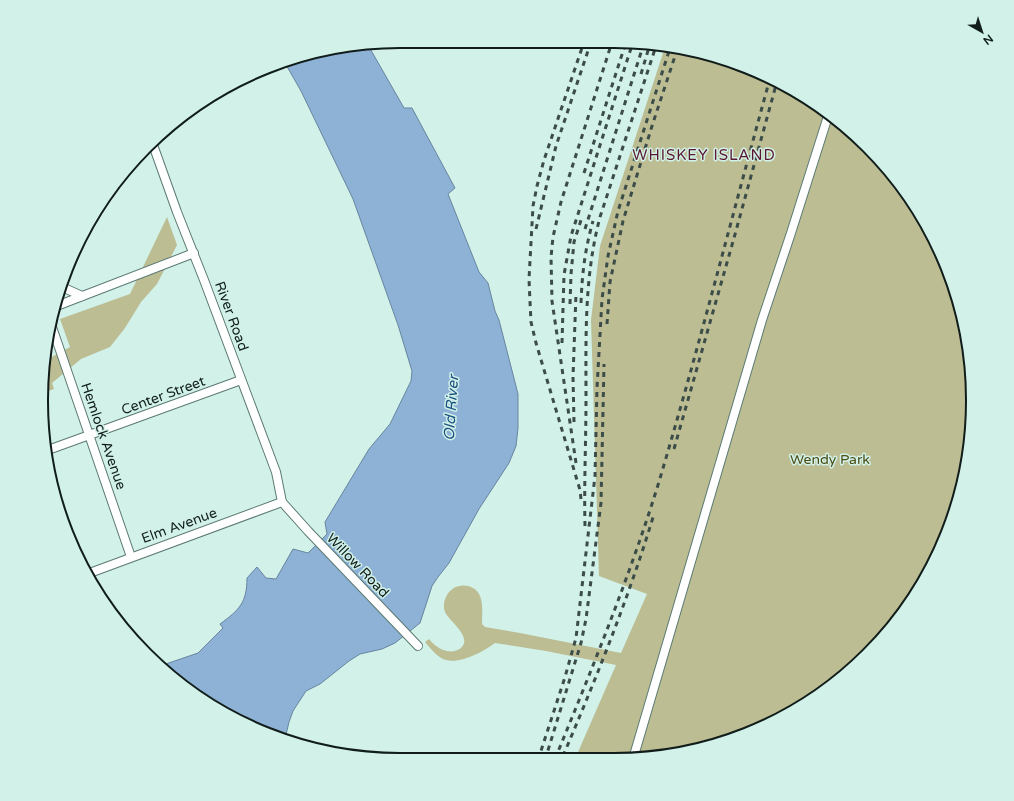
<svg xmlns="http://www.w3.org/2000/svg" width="1014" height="801" viewBox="0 0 1014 801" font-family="'Varela Round',sans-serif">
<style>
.green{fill:#bcbd93}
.water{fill:#8db2d6;stroke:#68859e}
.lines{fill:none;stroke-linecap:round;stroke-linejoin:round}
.minor-casing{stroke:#5c7a73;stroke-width:10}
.minor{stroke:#fff;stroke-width:8}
.rail{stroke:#3c4c48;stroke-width:3;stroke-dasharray:5 5;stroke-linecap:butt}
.labels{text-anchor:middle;stroke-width:3;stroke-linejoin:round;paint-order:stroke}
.street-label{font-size:14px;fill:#111d1a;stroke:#d1f1e9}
.park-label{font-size:14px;fill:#4c4c13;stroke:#d1f1e9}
.neighbourhood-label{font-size:15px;letter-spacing:1px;fill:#5a162c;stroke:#d1f1e9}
.water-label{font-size:15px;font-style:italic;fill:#1a507f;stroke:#d1f1e9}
.rim{fill:none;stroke:#111d1a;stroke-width:2}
</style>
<rect width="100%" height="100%" fill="#d1f1e9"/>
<g class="green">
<path d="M665 47 729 60 833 115 884 164 925 221 954 285 970 353 972 424 961 493 936 559 899 619 851 671 793 712 729 741 637 759H575L616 665 546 651 495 643C483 652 456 667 441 658 435 654 430 648 425 642L429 639C434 645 439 649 447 651 452 652 457 651 461 648 473 637 449 621 445 612 443 607 444 601 446 597 453 581 477 582 481 599 483 607 482 616 482 624L485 627 520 633 621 653 647 594 599 576 591 320 600 246Z"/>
<polygon points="167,217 177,245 157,284 141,302 125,328 110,347 81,359 52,383 54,389 42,393 46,360 70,347 60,319 130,294"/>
</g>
<path class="water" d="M368 45 404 108H412L455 188 448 194 479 272 488 283 495 311 499 320 518 394V428L516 446 509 463 479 509 449 563 438 577 432 586 420 623 395 643 382 649 360 654 349 661 320 684 306 691 293 711 289 722 285 739 263 733 201 699 160 666 198 653 223 628 220 624C239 610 247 603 247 578L257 567 266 578 276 579 293 549 308 553 327 534 325 522 369 449 390 424 411 381 412 371 398 325 353 199 301 91 285 63 307 53Z"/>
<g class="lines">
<defs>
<g id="minor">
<polyline points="152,142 177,212 204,280 276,472 282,502 308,531 418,646"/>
<polyline points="62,287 82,296"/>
<polyline points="54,307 194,253"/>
<polyline points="51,324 131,557"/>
<polyline points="48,450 241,380"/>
<polyline points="87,574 282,502"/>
<polyline points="633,759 762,320 791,233 829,113"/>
</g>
</defs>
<use href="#minor" class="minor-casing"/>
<use href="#minor" class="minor"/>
<g class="rail">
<polyline points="641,74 650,44"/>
<polyline points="584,173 626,42"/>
<polyline points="536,229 556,146 591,42"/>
<polyline points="585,229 644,43"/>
<path d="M581 303C582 274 585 249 593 221"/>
<polyline points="570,304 571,274 574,242 582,217"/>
<polyline points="607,324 610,282 623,221 652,126 677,50"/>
<polyline points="562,343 564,275 571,236 633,42"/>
<polyline points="574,422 573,377 576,294"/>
<polyline points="674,449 734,238 776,85"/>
<polyline points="576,463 552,301 551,257 553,237 561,202 612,42"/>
<polyline points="581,499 580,490 536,343 531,322 530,302 529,279 533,206 537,186 544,160 584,42"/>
<path d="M585 526C584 483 586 440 586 398 586 336 584 278 600 217L656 46"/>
<path d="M563 756C597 676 629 597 654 514"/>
<path d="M555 759C592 669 629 578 658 485 698 351 732 216 769 82"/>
<polyline points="538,760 565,677 576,638 595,476 597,388 602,299 608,256 618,211 670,48"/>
<polyline points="545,760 581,643 586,619 601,503 604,364"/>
</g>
</g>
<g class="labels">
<g class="street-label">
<text transform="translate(232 316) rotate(70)" y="5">River Road</text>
<text transform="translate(163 395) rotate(-20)" y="5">Center Street</text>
<text transform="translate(104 436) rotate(71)" y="5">Hemlock Avenue</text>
<text transform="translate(179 525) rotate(-20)" y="5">Elm Avenue</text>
<text transform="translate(358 565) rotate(46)" y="5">Willow Road</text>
</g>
<g class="park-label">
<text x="830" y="464">Wendy Park</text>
</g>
<g class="neighbourhood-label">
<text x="704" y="160">WHISKEY ISLAND</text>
</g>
<g class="water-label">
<text transform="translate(451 408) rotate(-86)" y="5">Old River</text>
</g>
</g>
<path d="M0 0H1014V801H0ZM400 48H614A352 352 0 0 1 966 400V401A352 352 0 0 1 614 753H400A352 352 0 0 1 48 401V400A352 352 0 0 1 400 48Z" fill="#d1f1e9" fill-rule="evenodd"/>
<path class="rim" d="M400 48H614A352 352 0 0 1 966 400V401A352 352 0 0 1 614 753H400A352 352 0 0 1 48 401V400A352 352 0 0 1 400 48Z"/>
<g transform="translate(982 32) rotate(141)" stroke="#d1f1e9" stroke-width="3" paint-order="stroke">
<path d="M0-3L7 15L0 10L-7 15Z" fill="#111d1a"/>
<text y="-6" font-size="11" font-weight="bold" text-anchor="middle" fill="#111d1a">N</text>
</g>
</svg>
